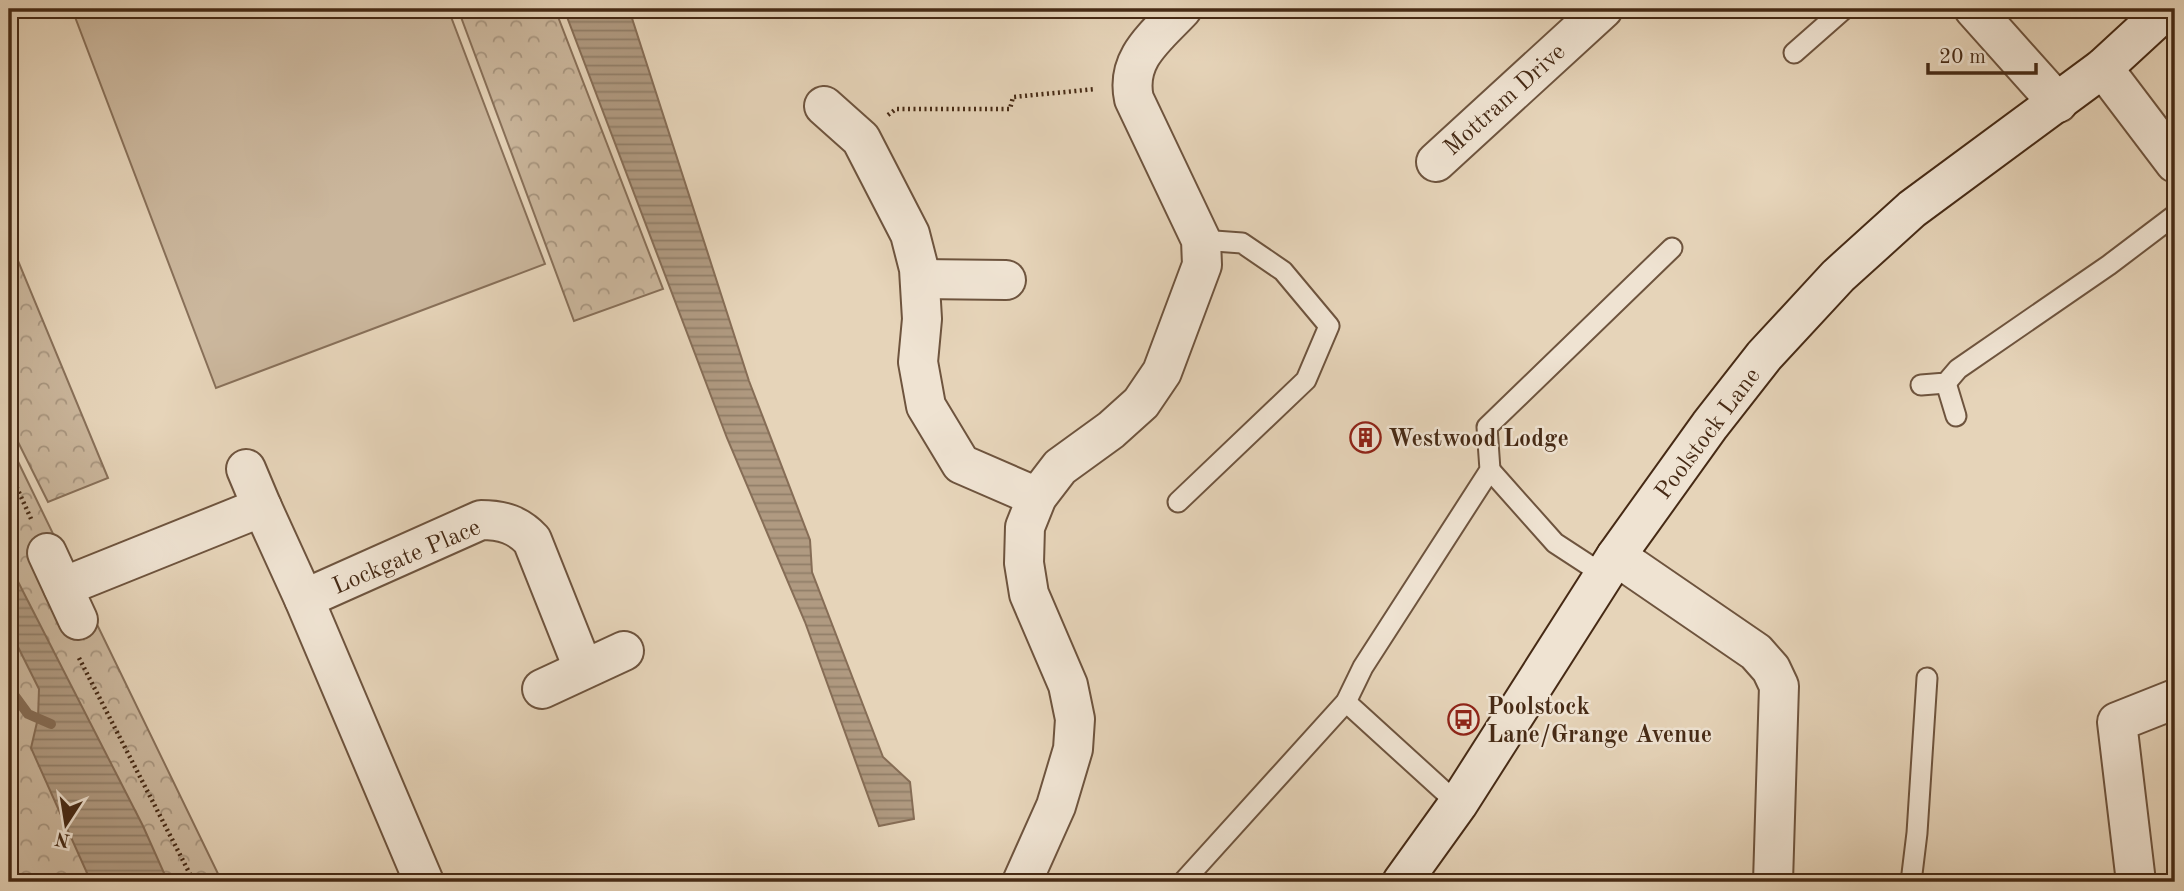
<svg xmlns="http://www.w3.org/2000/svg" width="2184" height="891" viewBox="0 0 2184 891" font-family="'Old Standard TT',serif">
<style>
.forest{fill:url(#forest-crowns);stroke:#887059;stroke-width:2}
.pitch{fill:#cbb79d;stroke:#887059;stroke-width:2}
.water{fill:url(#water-rules);stroke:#866d56;stroke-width:2}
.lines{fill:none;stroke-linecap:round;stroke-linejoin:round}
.stream{stroke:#866d56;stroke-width:10}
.service-casing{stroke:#6e543e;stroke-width:23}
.minor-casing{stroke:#6e543e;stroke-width:42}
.secondary-casing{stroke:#462a15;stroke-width:42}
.path{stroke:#462a15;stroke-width:4.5;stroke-dasharray:2 3.5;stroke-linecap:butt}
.service{stroke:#efe3d2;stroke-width:19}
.minor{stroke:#efe3d2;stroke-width:38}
.secondary{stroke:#efe3d2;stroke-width:38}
.labels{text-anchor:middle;stroke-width:5;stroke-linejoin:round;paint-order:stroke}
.street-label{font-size:24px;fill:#462a15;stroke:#efe3d2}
.poi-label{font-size:24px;font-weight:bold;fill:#462a15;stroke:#efe3d2;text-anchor:start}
</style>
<defs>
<pattern id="forest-crowns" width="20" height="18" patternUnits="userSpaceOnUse" patternTransform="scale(1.75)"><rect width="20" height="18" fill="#cbb79d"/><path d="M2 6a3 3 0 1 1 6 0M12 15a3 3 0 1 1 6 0" fill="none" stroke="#a7957f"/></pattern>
<pattern id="water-rules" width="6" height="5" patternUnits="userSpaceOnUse" patternTransform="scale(1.75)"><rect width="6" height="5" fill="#b09a81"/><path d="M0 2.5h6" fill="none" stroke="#917e68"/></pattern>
</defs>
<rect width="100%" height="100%" fill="#e6d4b9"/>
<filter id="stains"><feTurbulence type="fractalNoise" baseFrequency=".00286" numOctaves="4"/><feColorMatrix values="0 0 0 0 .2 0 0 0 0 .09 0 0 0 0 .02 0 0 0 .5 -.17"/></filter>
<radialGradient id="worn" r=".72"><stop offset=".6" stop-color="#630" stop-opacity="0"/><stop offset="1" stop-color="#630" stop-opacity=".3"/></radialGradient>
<g class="forest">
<polygon points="458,9 555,9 663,289 574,321"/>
<polygon points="9,239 108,478 48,502 9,424"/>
<polygon points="9,443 222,882 9,882"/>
</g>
<polygon class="pitch" points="72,9 448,9 545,264 216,388"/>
<g class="water">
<polygon points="564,9 629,9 749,381 810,540 812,572 883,757 910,782 914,819 879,826 805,622 727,438"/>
<polygon points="9,564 143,826 168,882 91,882 31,748 38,718 39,689 9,629"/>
</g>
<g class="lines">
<polyline class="stream" points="9,688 28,714 51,724"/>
<defs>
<g id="service">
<polyline points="1794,53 1844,9"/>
<polyline points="1946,383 1956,416"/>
<polyline points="1921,385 1946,383 1958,369 2109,265 2175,215"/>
<polyline points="1490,470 1555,543 1604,575"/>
<polyline points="1178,502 1306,380 1329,326 1283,271 1242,243 1201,240"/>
<polyline points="1346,702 1458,804"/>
<polyline points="1183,882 1346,702 1363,667 1490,470 1487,427 1672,248"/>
<polyline points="1911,882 1917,833 1927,678"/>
</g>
<g id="minor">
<polyline points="1974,9 2058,103"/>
<polyline points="2103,68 2175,163"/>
<polyline points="824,106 861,139 910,234 919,269 922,319 918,362 926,406 961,464 1037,497"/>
<polyline points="1436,162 1603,9"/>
<polyline points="920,279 1006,280"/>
<polyline points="246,469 262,507"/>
<polyline points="47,553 78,620"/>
<polyline points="1616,556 1756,652 1771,669 1779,686 1773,882"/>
<polyline points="63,587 262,507 304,599 424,882"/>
<path d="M304 599 481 520C503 520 518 525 532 540L583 668"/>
<polyline points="542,689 624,651"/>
<path d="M1022 882 1056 806 1073 749 1075 719 1068 685 1029 594 1024 563 1025 527 1037 497 1060 467 1111 430 1141 403 1162 372 1202 265 1201 240 1134 99C1125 58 1157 36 1182 9"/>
<polyline points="2136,882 2117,722 2175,699"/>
</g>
<polyline id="secondary" points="1402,882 1458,804 1616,556 1710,425 1764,356 1838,276 1912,209 2103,68 2167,9"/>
</defs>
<use href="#service" class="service-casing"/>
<use href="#minor" class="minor-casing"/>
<use href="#secondary" class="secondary-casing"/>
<g class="path">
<polyline points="888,115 896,109 1010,109 1013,97 1096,89"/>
<polyline points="9,470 12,477 9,479"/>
<polyline points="12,477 32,521"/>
<polyline points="79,658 194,882"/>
</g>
<use href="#service" class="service"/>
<use href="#minor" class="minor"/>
<use href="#secondary" class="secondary"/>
</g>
<defs>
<symbol id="building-ring" viewBox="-11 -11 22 22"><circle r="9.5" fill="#efe3d2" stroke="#8f2418" stroke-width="1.5"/><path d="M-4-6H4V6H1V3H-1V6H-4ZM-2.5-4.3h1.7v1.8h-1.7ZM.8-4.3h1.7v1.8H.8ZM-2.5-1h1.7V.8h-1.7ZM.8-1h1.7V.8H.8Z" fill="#8f2418"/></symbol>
<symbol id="bus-ring" viewBox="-11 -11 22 22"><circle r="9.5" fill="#efe3d2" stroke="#8f2418" stroke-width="1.5"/><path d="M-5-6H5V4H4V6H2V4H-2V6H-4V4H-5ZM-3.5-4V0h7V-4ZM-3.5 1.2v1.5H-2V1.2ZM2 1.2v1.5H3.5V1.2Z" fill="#8f2418"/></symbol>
</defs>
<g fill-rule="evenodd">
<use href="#building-ring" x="1348" y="420" width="35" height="35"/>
<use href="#bus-ring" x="1446" y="702" width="35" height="35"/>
</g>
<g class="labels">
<g class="street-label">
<text transform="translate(1504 99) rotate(-42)" y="8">Mottram Drive</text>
<text transform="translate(1707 433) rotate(-53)" y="8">Poolstock Lane</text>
<text transform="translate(406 556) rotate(-23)" y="8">Lockgate Place</text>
</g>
<g class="poi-label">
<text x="1388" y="446">Westwood Lodge</text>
<text x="1487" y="714">Poolstock<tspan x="1487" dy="28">Lane/Grange Avenue</tspan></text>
</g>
</g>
<rect width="2184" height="891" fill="none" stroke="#e6d4b9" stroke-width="35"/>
<rect x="10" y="10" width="2163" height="870" fill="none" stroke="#462a15" stroke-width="3.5"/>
<rect x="18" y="18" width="2149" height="856" fill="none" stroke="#462a15" stroke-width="2"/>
<g transform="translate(66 824) rotate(192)" stroke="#efe3d2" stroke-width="5" paint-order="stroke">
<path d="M0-5L12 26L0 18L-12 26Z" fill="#462a15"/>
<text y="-10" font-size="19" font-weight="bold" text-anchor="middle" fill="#462a15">N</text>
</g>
<path d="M1928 63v10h108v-10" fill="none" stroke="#462a15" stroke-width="3.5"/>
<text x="1939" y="63" font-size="21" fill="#462a15" stroke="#efe3d2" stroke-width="5" paint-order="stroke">20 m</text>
<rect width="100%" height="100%" filter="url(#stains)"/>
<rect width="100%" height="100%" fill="url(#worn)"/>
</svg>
